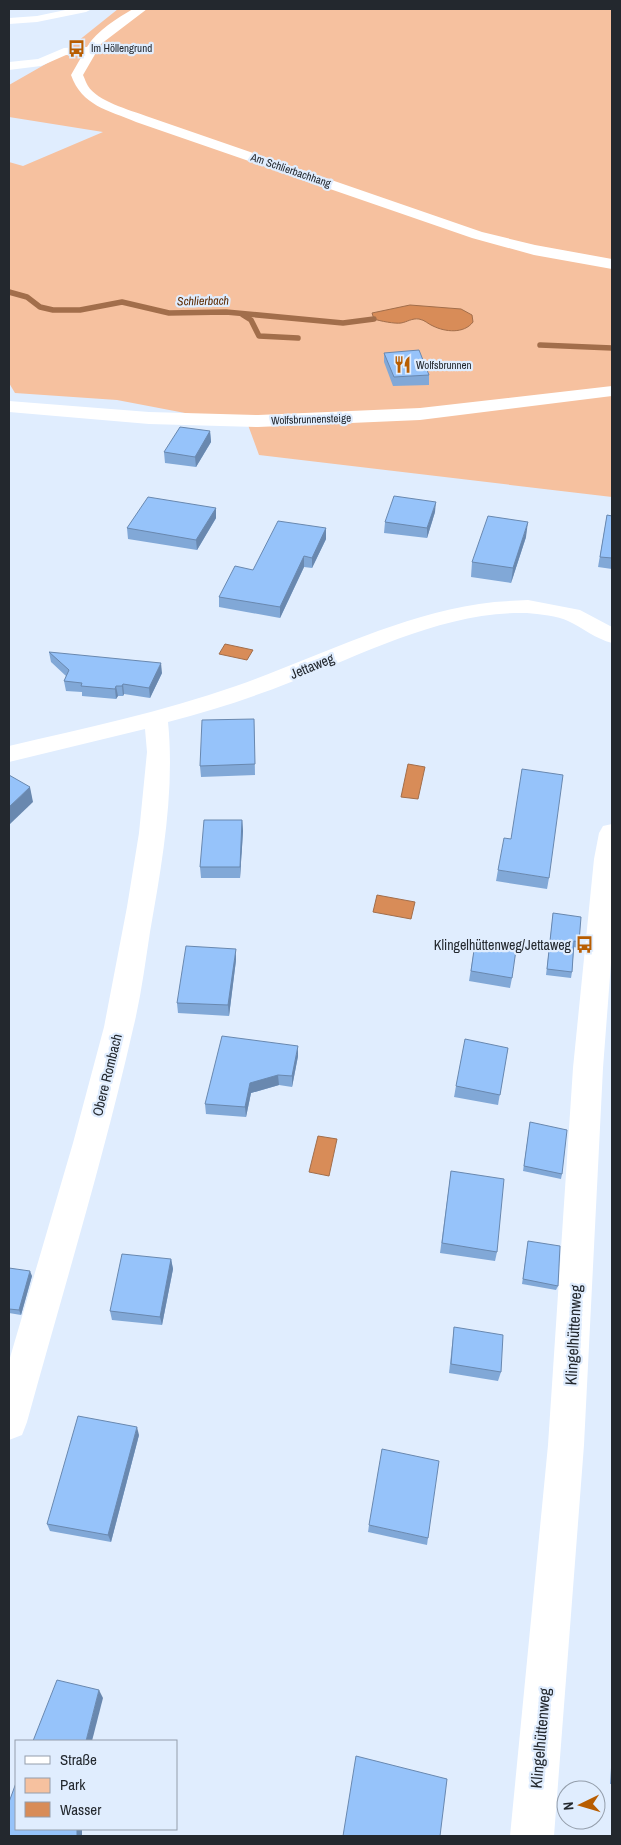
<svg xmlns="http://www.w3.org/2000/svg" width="621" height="1845" viewBox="0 0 621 1845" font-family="'Archivo Narrow',sans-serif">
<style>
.green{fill:#f6c19f}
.water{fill:#d88c58;stroke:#a26e4b}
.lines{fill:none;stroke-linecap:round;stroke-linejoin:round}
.stream{stroke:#a26e4b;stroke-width:5.5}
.minor{fill:#fff;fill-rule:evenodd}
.wall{fill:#81a8d7}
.shaded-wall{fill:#6988af}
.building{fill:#96c3fa;stroke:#6988af}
.labels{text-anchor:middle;stroke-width:4.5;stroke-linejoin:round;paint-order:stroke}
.far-poi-label{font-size:11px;fill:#23282e;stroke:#e0edfe;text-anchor:start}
.far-street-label{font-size:11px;fill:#23282e;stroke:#e0edfe}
.far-water-label{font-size:12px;font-style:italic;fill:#5b2a00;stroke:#e0edfe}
.street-label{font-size:14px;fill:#23282e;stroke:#e0edfe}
.poi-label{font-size:14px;fill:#23282e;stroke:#e0edfe;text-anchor:end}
.near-street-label{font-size:16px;fill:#23282e;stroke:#e0edfe}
</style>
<rect width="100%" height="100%" fill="#e0edfe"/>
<polygon class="green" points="118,9 612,9 612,497 259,455 248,425 117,400 15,393 9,383 9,162 23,166 103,132 9,117 9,85 58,57"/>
<g class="water">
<path d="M410 305 461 309 472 315 473 322C464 334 445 332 433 326 428 324 425 320 419 319 412 318 407 322 401 323 395 324 380 321 374 319L372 313Z"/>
<polygon points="225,644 253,650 247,660 219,654"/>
<polygon points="408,764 425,767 418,799 401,797"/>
<polygon points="377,895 415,902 411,919 373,912"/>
<polygon points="318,1136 337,1139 329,1176 309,1172"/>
</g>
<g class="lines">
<g class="stream">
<polyline points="9,292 27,297 40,307 53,310 80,310 122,302 169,313 226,312 343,323 374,319"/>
<polyline points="243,315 251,320 259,336 298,338"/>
<polyline points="540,345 612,348"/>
</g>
<g class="minor">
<polygon points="70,9 92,9 86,12 37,22 9,24 9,18 37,16"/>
<path d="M133 9H147L101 44 83 75C85 79 86 83 88 86 97 101 130 110 146 116L482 232 535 245 612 259V269L534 255 472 238 136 122C108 110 82 106 71 75L83 54 66 55 41 66 9 70V62L38 59 64 48 87 47C97 30 118 18 133 9Z"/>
<polygon points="612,386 612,396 420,420 258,427 149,424 9,412 9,401 149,412 258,415 420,408"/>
<path d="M528 600 580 610 612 627V643C596 639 583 628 568 621 558 616 539 614 527 613 445 611 366 653 291 682 251 698 210 711 168 722 175 791 162 864 150 932 145 964 141 997 133 1029 103 1161 63 1291 27 1422L22 1435 9 1440V1361L73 1143 104 1027 127 907 139 833 147 752 145 729 9 762V746C85 728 162 712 236 686 316 658 394 617 479 604 495 601 512 601 528 600Z"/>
<polygon points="612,824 612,950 603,1068 584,1445 554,1836 510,1836 548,1445 573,1068 594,859 599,833 603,826"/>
</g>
</g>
<g class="wall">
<polygon points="384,353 429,375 429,385 393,386 384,362"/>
<polygon points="210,431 211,442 196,467 165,463 164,452"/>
<polygon points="216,508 216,518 197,550 128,539 127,528"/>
<polygon points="435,512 427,538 384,533 385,522"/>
<polygon points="607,515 612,516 612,569 598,567"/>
<polygon points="326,528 326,539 312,568 304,567 280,618 219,607 219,597"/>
<polygon points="526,537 511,583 471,577 472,562"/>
<polygon points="49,652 162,673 150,698 124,694 123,696 118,696 116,699 82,696 82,692 66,691 64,681 66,676 51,662"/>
<polygon points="254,719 255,775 201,777 200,766"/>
<polygon points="242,820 243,831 240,878 201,878 200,867"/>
<polygon points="498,870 549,878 547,889 496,881"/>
<polygon points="553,913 579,942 578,948 574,947 572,972 571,978 546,975"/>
<polygon points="475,943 512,978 510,988 469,981"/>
<polygon points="236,960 229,1016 178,1013 177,1003"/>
<polygon points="508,1048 498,1105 454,1097 456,1086"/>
<polygon points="298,1056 292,1087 279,1085 251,1093 246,1117 206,1114 205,1104"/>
<polygon points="530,1122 562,1174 561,1179 523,1171"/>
<polygon points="451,1171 497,1252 495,1261 440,1253"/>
<polygon points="528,1241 558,1286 556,1290 522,1284"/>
<polygon points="171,1259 173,1269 162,1325 112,1320 110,1311"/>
<polygon points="9,1268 32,1276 21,1315 9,1313"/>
<polygon points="454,1327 501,1372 498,1381 449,1373 453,1336"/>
<polygon points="139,1435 111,1542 50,1531 47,1524"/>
<polygon points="369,1525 428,1538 427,1545 368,1532"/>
<polygon points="612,1753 612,1784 610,1784"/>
</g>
<g class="shaded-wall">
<polygon points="210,431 211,442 196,467 195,457"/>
<polygon points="436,502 435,512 427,538 427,528"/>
<polygon points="216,508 216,518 197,550 196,540"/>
<polygon points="528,522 526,537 511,583 513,568"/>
<polygon points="326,528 326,539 312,568 312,558"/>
<polygon points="304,556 304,567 280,618 280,607"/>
<polygon points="161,663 162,673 150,698 149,688"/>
<polygon points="123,684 124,694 123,696 122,686"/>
<polygon points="116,686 118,696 116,699 115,689"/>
<polygon points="30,787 33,802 9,825 9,807"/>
<polygon points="242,820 243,831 240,878 240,867"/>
<polygon points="236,949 236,960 229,1016 228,1005"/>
<polygon points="298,1046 298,1056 292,1087 292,1076"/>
<polygon points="278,1075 279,1085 251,1093 246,1117 245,1107 250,1083"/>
<polygon points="171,1259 173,1269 162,1325 160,1317"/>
<polygon points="30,1271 32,1276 21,1315 19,1310"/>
<polygon points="137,1427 139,1435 111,1542 108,1535"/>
<polygon points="99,1690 103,1698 92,1741 86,1741"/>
<rect x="77" y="1829" width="5" height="7"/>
</g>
<g class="building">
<polygon points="419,350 429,375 394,377 384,353"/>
<polygon points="180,427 210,431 195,457 164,452"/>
<polygon points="394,496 436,502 427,528 385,522"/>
<polygon points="148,497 216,508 196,540 127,528"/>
<polygon points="607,515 612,516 612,558 600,557"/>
<polygon points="488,516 528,522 513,568 472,562"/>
<polygon points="278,521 326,528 312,558 304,556 280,607 219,597 235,566 253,570"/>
<polygon points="49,652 161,663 149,688 123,684 122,686 116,686 115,689 81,686 82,683 64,681 69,670"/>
<polygon points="254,719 255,764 200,766 202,720"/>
<polygon points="522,769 563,775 549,878 498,870 504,838 511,839"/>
<polygon points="9,775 30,787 9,807"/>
<polygon points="204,820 242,820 240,867 200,867"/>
<polygon points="553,913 581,917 579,942 574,941 572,972 547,969"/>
<polygon points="475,943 516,950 512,978 471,971"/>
<polygon points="186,946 236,949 228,1005 177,1003"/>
<polygon points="222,1036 298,1046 292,1076 278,1075 250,1083 245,1107 205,1104"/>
<polygon points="465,1039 508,1048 500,1095 456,1086"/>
<polygon points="530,1122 567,1130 562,1174 524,1166"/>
<polygon points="451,1171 504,1179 497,1252 442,1243"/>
<polygon points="528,1241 560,1246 558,1286 523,1279"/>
<polygon points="122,1254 171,1259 160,1317 110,1311"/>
<polygon points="9,1268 30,1271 19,1310 9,1309"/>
<polygon points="454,1327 503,1335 501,1372 451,1364"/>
<polygon points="78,1416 137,1427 108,1535 47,1524"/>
<polygon points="382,1449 439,1461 428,1538 369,1525"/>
<polygon points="57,1680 99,1690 86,1741 33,1741"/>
<polygon points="356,1756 447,1779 440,1836 343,1836"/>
<polygon points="16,1783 16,1829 77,1829 77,1836 9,1836 9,1802"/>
</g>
<defs>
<symbol id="bus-bare" viewBox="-9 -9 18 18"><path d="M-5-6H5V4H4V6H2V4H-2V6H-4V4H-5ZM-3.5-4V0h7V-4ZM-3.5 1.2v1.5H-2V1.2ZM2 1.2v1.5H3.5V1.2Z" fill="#b85d01" stroke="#e0edfe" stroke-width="2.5" paint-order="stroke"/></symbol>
<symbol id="restaurant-bare" viewBox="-9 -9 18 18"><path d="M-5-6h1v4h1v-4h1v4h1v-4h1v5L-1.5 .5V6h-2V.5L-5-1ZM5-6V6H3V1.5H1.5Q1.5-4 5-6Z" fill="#b85d01" stroke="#e0edfe" stroke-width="2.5" paint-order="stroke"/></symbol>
</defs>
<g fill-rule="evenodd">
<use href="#bus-bare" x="64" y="36" width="25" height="25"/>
<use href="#restaurant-bare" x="390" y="352" width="25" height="25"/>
<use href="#bus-bare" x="572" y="932" width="25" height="25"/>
</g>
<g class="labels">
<g class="far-poi-label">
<text x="91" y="52">Im Höllengrund</text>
<text x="416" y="369">Wolfsbrunnen</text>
</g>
<g class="far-street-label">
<text transform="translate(291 170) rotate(19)" y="4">Am Schlierbachhang</text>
<text transform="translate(311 419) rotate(-2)" y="4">Wolfsbrunnensteige</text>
</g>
<g class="far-water-label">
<text transform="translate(203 301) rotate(-1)" y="4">Schlierbach</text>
</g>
<g class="street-label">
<text transform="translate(312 666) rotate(-22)" y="5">Jettaweg</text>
<text transform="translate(107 1075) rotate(-76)" y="5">Obere Rombach</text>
</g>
<g class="poi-label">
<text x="571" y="950">Klingelhüttenweg/Jettaweg</text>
</g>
<g class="near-street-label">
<text transform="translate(573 1335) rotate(-87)" y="6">Klingelhüttenweg</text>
<text transform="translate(540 1738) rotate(-85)" y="6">Klingelhüttenweg</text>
</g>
</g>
<rect width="621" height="1845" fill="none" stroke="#23282e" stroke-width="20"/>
<rect x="15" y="1740" width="162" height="90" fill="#e0edfe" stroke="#949eab"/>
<rect x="25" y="1756" width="25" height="8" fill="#ffffff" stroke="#949eab"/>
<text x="60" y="1765" font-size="15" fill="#23282e">Straße</text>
<rect x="25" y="1778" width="25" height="15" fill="#f6c19f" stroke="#949eab"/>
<text x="60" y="1790" font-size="15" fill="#23282e">Park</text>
<rect x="25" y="1802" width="25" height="15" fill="#d88c58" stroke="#949eab"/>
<text x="60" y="1815" font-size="15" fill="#23282e">Wasser</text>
<g transform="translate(581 1805) rotate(265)"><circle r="24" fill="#e0edfe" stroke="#949eab"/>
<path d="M0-4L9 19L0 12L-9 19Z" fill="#b85d01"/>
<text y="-8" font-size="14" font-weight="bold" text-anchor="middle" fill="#23282e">N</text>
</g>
</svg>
